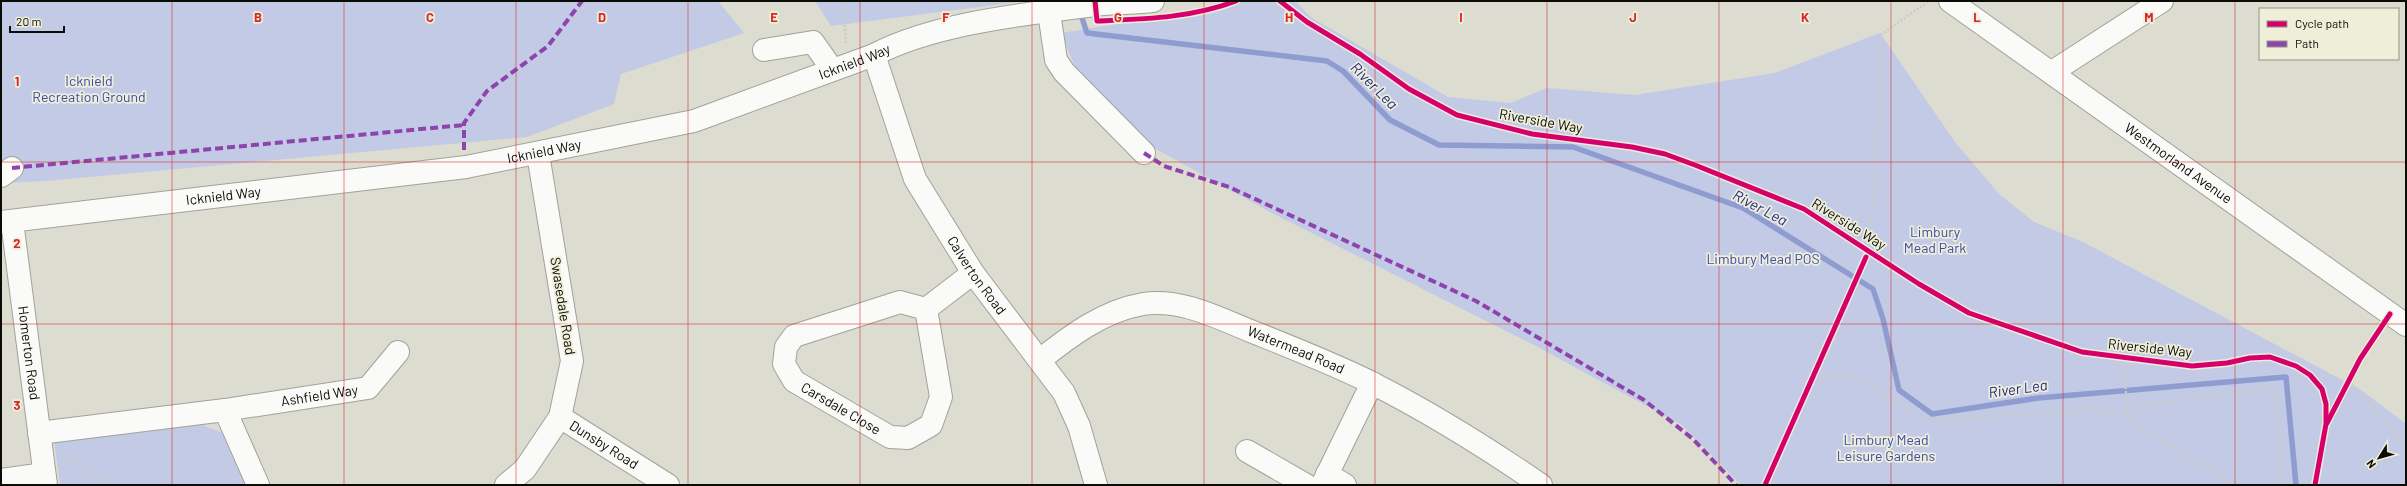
<svg xmlns="http://www.w3.org/2000/svg" width="2407" height="486" viewBox="0 0 2407 486" font-family="Barlow,sans-serif">
<style>
.green{fill:#c2cae5}
.lines{fill:none;stroke-linecap:round;stroke-linejoin:round}
.stream{stroke:#8e9cd0;stroke-width:5.5}
.minor-casing{stroke:#a1a299;stroke-width:24}
.path{stroke:#cbcbc8;stroke-width:2.5;stroke-dasharray:2 2;stroke-linecap:butt}
.minor{stroke:#fafaf8;stroke-width:22}
.quiet{stroke:#8e44ad;stroke-width:4;stroke-dasharray:8 4;stroke-linecap:butt}
.cycleway-casing{stroke:#eeeed9;stroke-width:8}
.cycleway{stroke:#d6006c;stroke-width:5}
.grid{fill:none;stroke:#d62828;stroke-width:1;stroke-opacity:0.55}
.labels{text-anchor:middle;stroke-width:3.5;stroke-linejoin:round;paint-order:stroke}
.street-label{font-size:14px;fill:#0c0c06;stroke:#eeeed9}
.park-label{font-size:14px;fill:#3c4bab;stroke:#eeeed9}
.water-label{font-size:15px;font-style:italic;fill:#242b89;stroke:#eeeed9}
.grid-label{font-size:13px;text-anchor:middle;font-weight:bold;fill:#d62828;stroke:#eeeed9;stroke-width:3.5;stroke-linejoin:round;paint-order:stroke}
</style>
<rect width="100%" height="100%" fill="#dcdcd1"/>
<g class="green">
<polygon points="1,1 718,1 744,33 621,74 614,104 527,137 46,181 1,183"/>
<polygon points="815,1 1026,1 831,26"/>
<polygon points="1223,1 1295,1 1312,18 1448,97 1511,103 1547,88 1635,95 1775,73 1880,33 1955,142 1999,194 2034,222 2083,242 2361,390 2406,424 2406,485 1741,485 1682,425 1532,344 1272,213 1154,148 1079,76 1061,33 1185,13"/>
<polygon points="192,421 228,435 250,485 60,485 54,440"/>
</g>
<g class="lines">
<polyline class="stream" points="1080,12 1087,33 1327,61 1343,71 1390,120 1439,145 1573,147 1743,208 1873,289 1883,319 1899,390 1932,414 2038,398 2286,377 2296,485"/>
<defs>
<g id="minor">
<path id="s1" d="M1950 1 2406 325"/>
<polyline points="1049,12 1056,60 1064,72 1144,153"/>
<polyline points="764,50 813,42 832,69"/>
<path id="s2" d="M874 55 915 179 973 273 1064 393 1079 426 1096 485"/>
<polyline points="2052,72 2162,1"/>
<polyline points="1,176 12,168"/>
<path id="s3" d="M12 221 46 485"/>
<path id="s4" d="M1 222 466 167 694 121 874 55C935 23 1026 14 1095 5 1114 2 1134 4 1153 1"/>
<path id="s5" d="M926 309 900 302 794 336 786 347 784 364 794 381 890 437 908 438 931 425 941 397 926 309 973 273"/>
<path id="s6" d="M1040 360C1070 336 1103 311 1143 304 1181 298 1218 318 1253 332 1293 348 1334 364 1372 383 1431 413 1487 448 1541 485"/>
<polyline points="225,410 258,485"/>
<path id="s7" d="M560 417 668 485"/>
<path id="s8" d="M39 433 225 410 368 388 398 352"/>
<polyline points="1247,451 1306,485"/>
<polyline points="1327,474 1345,485"/>
<polyline points="1,480 44,474"/>
<polyline points="506,485 525,469 560,417 572,361 538,154"/>
<polyline points="1322,485 1372,383"/>
</g>
</defs>
<use href="#minor" class="minor-casing"/>
<g class="path">
<polyline points="843,1 846,44"/>
<polyline points="1866,257 1877,175 1879,36 1929,1"/>
<polyline points="2109,356 2124,370"/>
<polyline points="2349,381 2390,426 2406,454"/>
<polyline points="1809,383 1822,378 1853,377 1873,386 1919,417 1941,420 2093,409 2122,414 2233,485"/>
<polyline points="2127,407 2272,388 2276,400 2283,485"/>
<polyline points="2128,417 2124,370 2138,359"/>
<polyline points="62,453 111,485"/>
</g>
<use href="#minor" class="minor"/>
<g class="quiet">
<polyline points="464,150 464,123 487,91 548,46 582,1"/>
<polyline points="1144,153 1164,166 1229,187 1476,301 1644,400 1693,439 1736,485"/>
<polyline points="12,168 464,125"/>
</g>
<defs>
<g id="cycleway">
<path d="M1095 1 1097 21C1144 19 1192 18 1236 1"/>
<polyline points="1280,1 1307,22 1360,54 1409,89 1457,115 1532,134 1632,147 1665,154 1695,165 1804,209 1919,284 1969,313 2082,352 2192,366 2227,363 2250,358 2270,357 2296,366 2310,375 2322,389 2326,404 2326,424 2315,485"/>
<polyline points="2327,423 2360,359 2390,314"/>
<polyline points="1765,485 1866,257"/>
</g>
</defs>
<use href="#cycleway" class="cycleway-casing"/>
<use href="#cycleway" class="cycleway"/>
</g>
<path class="grid" d="M172 1V485M344 1V485M516 1V485M688 1V485M860 1V485M1032 1V485M1204 1V485M1375 1V485M1547 1V485M1719 1V485M1891 1V485M2063 1V485M2235 1V485M1 162H2406M1 324H2406"/>
<g class="labels">
<g class="street-label">
<text dy="5" stroke="none"><textPath href="#s4" startOffset="872">Icknield Way</textPath></text>
<text transform="translate(1541 121) rotate(10)" y="5">Riverside Way</text>
<text dy="5" stroke="none"><textPath href="#s4" startOffset="548">Icknield Way</textPath></text>
<text dy="5" stroke="none"><textPath href="#s1" startOffset="280">Westmorland Avenue</textPath></text>
<text dy="5" stroke="none"><textPath href="#s4" startOffset="224">Icknield Way</textPath></text>
<text transform="translate(1849 224) rotate(32)" y="5">Riverside Way</text>
<text dy="5" stroke="none"><textPath href="#s2" startOffset="245">Calverton Road</textPath></text>
<text transform="translate(563 306) rotate(81)" y="5">Swasedale Road</text>
<text transform="translate(2150 348) rotate(6)" y="5">Riverside Way</text>
<text dy="5" stroke="none"><textPath href="#s6" startOffset="280">Watermead Road</textPath></text>
<text dy="5" stroke="none"><textPath href="#s3" startOffset="133">Homerton Road</textPath></text>
<text dy="5" stroke="none"><textPath href="#s8" startOffset="283">Ashfield Way</textPath></text>
<text dy="5" stroke="none"><textPath href="#s5" startOffset="243">Carsdale Close</textPath></text>
<text dy="5" stroke="none"><textPath href="#s7" startOffset="52">Dunsby Road</textPath></text>
</g>
<g class="park-label">
<text x="89" y="86">Icknield<tspan x="89" dy="16">Recreation Ground</tspan></text>
<text x="1935" y="237">Limbury<tspan x="1935" dy="16">Mead Park</tspan></text>
<text x="1763" y="264">Limbury Mead POS</text>
<text x="1886" y="445">Limbury Mead<tspan x="1886" dy="16">Leisure Gardens</tspan></text>
</g>
<g class="water-label">
<text transform="translate(1374 86) rotate(45)" y="5">River Lea</text>
<text transform="translate(1760 208) rotate(28)" y="5">River Lea</text>
<text transform="translate(2018 389) rotate(-8)" y="5">River Lea</text>
</g>
</g>
<g class="grid-label">
<text x="258" y="22">B</text>
<text x="430" y="22">C</text>
<text x="602" y="22">D</text>
<text x="774" y="22">E</text>
<text x="946" y="22">F</text>
<text x="1118" y="22">G</text>
<text x="1289" y="22">H</text>
<text x="1461" y="22">I</text>
<text x="1633" y="22">J</text>
<text x="1805" y="22">K</text>
<text x="1977" y="22">L</text>
<text x="2149" y="22">M</text>
<text x="17" y="86">1</text>
<text x="17" y="248">2</text>
<text x="17" y="410">3</text>
</g>
<rect width="2407" height="486" fill="none" stroke="#0c0c06" stroke-width="4"/>
<rect x="2259" y="8" width="140" height="52" fill="#eeeed9" stroke="#949485"/>
<rect x="2267" y="21" width="20" height="6" fill="#d6006c" stroke="#949485"/>
<text x="2295" y="28" font-size="12" fill="#0c0c06">Cycle path</text>
<rect x="2267" y="41" width="20" height="6" fill="#8e44ad" stroke="#949485"/>
<text x="2295" y="48" font-size="12" fill="#0c0c06">Path</text>
<g transform="translate(2379 458) rotate(233)" stroke="#eeeed9" stroke-width="3" paint-order="stroke">
<path d="M0-3L7 15L0 10L-7 15Z" fill="#0c0c06"/>
<text y="-6" font-size="11" font-weight="bold" text-anchor="middle" fill="#0c0c06">N</text>
</g>
<path d="M10 26v6h54v-6" fill="none" stroke="#0c0c06" stroke-width="2"/>
<text x="16" y="26" font-size="12" fill="#0c0c06" stroke="#eeeed9" stroke-width="3" paint-order="stroke">20 m</text>
</svg>
